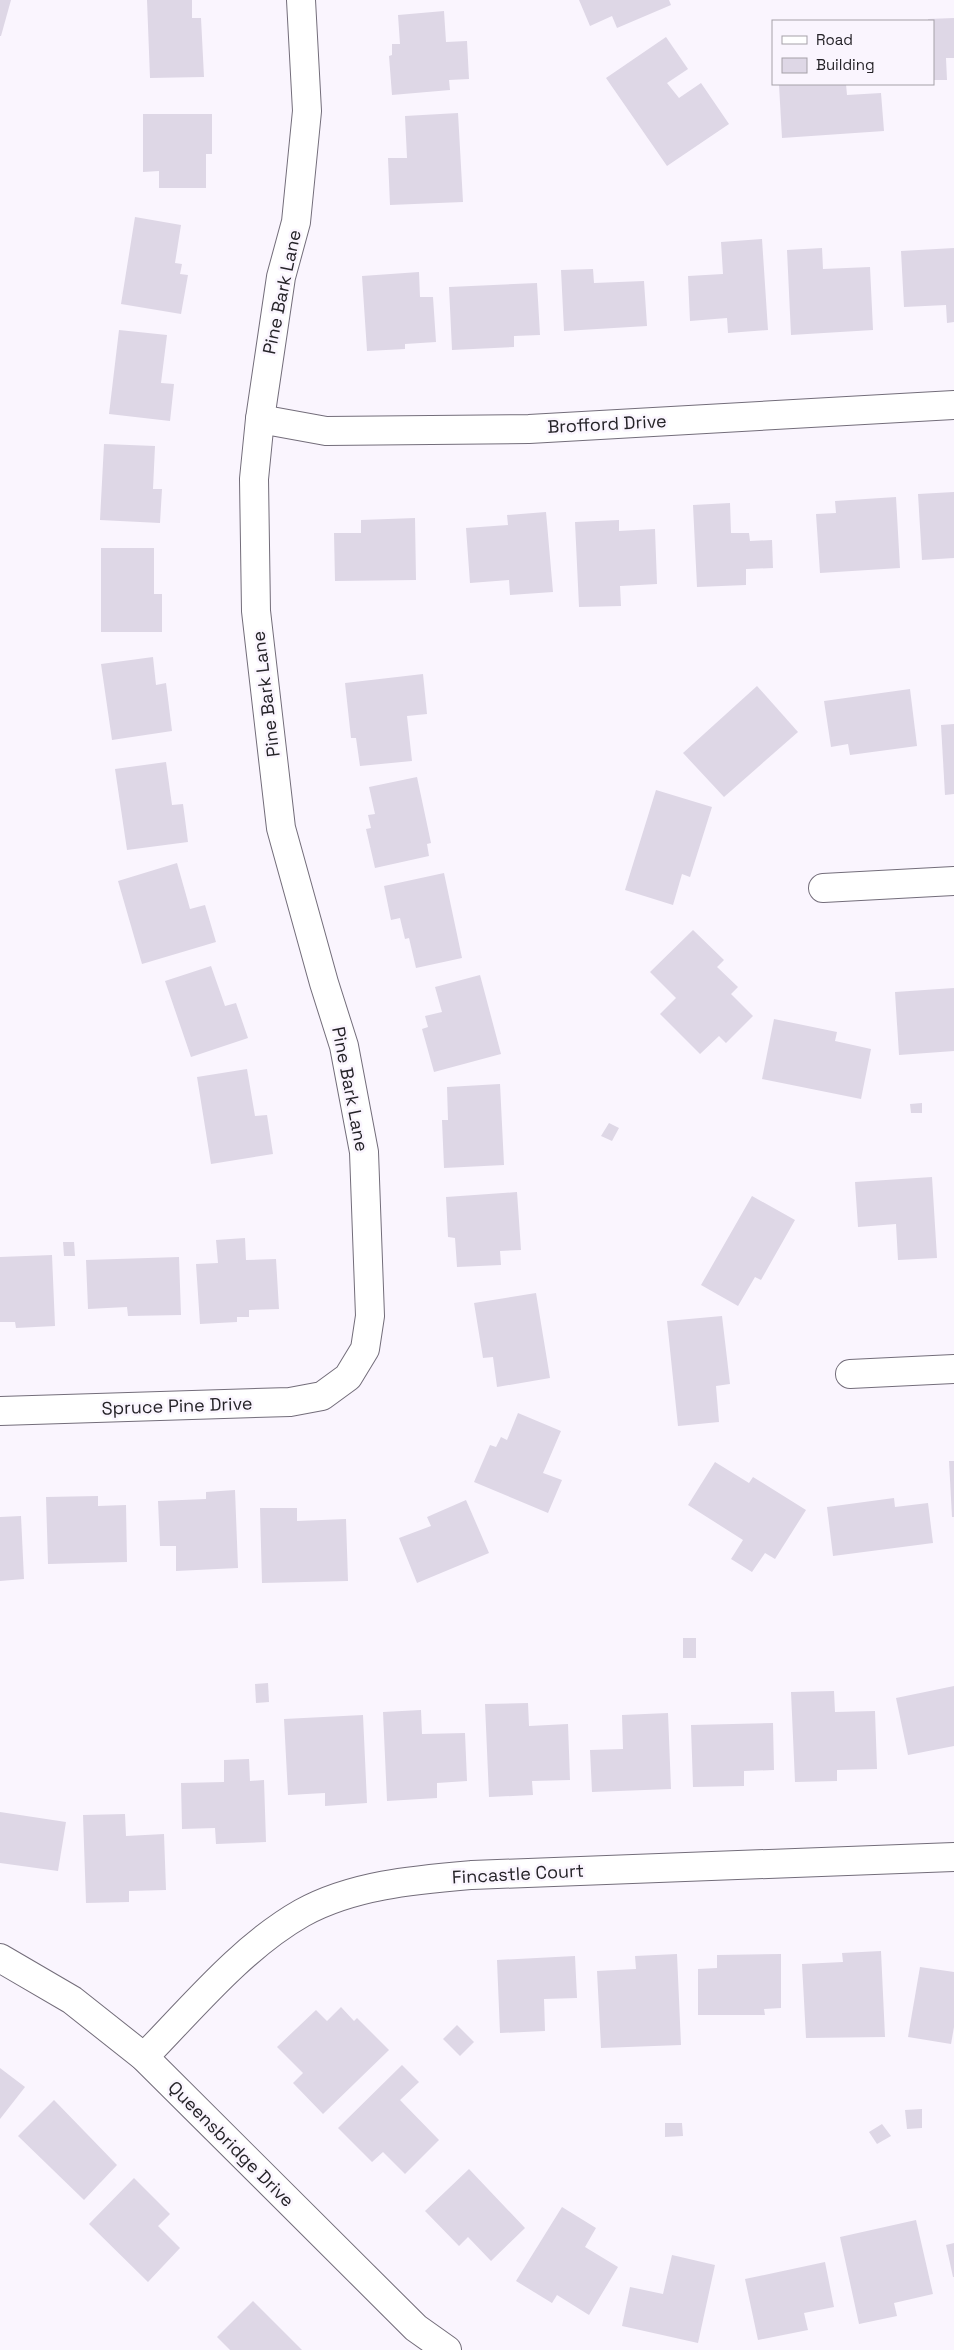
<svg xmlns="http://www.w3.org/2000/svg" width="954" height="2350" viewBox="0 0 954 2350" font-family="'Space Grotesk',sans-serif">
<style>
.building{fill:#ded7e6}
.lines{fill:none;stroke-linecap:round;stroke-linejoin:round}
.street-casing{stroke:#736d7a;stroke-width:30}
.street{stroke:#fff;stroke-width:28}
.labels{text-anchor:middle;stroke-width:5;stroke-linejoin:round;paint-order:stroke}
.street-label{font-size:18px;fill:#252328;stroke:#faf5fe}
</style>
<rect width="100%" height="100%" fill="#faf5fe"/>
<g class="building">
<polygon points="0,0 11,0 1,36 0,36"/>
<polygon points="147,0 192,0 192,18 201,18 204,77 150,78"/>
<polygon points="579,0 669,0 671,5 617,28 612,16 590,26"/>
<polygon points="444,11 446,42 467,41 469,79 449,80 450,90 392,95 389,56 392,55 392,44 400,44 398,15"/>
<polygon points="954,18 954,58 946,58 947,80 933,80 933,21 928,21 928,19"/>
<polygon points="666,37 688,69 667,83 679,98 701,83 729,124 667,166 606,78"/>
<polygon points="846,84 847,95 881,93 884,131 782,138 779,85"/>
<polygon points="458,113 463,202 390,205 388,158 407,158 405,116"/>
<polygon points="143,114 212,114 212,154 206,154 206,188 159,188 159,171 143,172"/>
<polygon points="135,217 181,225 175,263 182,264 180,274 188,275 181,314 121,304"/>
<polygon points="762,239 768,330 728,333 727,318 690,321 688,276 723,274 721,242"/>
<polygon points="822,248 823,269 870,267 873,330 791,335 787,250"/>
<polygon points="954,248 954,322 947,323 946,305 904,307 901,251"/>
<polygon points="593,269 594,283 644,281 647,326 564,331 561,270"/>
<polygon points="419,272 420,297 433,297 436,342 405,344 405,349 367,351 362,276"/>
<polygon points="537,283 540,335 514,336 514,347 452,350 449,287"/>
<polygon points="119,330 167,335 161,383 174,384 170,421 109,414"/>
<polygon points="104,444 155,446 153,489 162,489 160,523 100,520"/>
<polygon points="954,492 954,558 922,560 918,494"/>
<polygon points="896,497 900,568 820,573 816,514 836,513 835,501"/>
<polygon points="730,503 731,533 749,533 750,541 772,540 773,568 746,569 746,585 697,587 693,505"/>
<polygon points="546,512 553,592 510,595 509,580 470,583 466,528 508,525 507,515"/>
<polygon points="415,518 416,580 335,581 334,533 361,533 361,520"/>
<polygon points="619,520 619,531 655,529 657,584 620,586 621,606 579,607 575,522"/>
<polygon points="101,548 154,548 154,594 162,594 162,632 101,632"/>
<polygon points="153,657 156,685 166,683 172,731 112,740 101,664"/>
<polygon points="423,674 427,714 407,716 412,761 360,766 356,738 351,738 345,683"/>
<polygon points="757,686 798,732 724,797 683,753"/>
<polygon points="910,689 917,746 850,755 848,744 831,747 824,701"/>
<polygon points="954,724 954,794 945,795 941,725"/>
<polygon points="166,762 172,805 183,804 188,842 127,850 115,769"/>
<polygon points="417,777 431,843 427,844 429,856 375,868 366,829 371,828 368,815 375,814 369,787"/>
<polygon points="656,790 712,807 690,877 682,874 673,905 625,890"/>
<polygon points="177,863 190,909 205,905 216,942 142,964 118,881"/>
<polygon points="444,873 462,958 416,968 409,938 405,939 400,918 391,920 384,886"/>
<polygon points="693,930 724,960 717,967 738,987 731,994 753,1016 726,1043 719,1036 700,1054 660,1014 676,998 650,972"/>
<polygon points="211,966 225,1006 236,1003 248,1038 191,1057 165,981"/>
<polygon points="480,975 501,1054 434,1072 422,1029 428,1027 425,1016 442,1012 435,987"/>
<polygon points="954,988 954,1051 899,1055 895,992"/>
<polygon points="774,1019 837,1032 835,1041 871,1049 861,1099 762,1079"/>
<polygon points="247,1069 255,1116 267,1115 273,1154 211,1164 197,1077"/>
<polygon points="500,1084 504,1165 444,1168 442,1120 448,1120 447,1087"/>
<polygon points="922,1103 922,1113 911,1113 910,1104"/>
<polygon points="609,1123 619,1128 612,1141 601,1136"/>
<polygon points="932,1177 937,1258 898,1260 896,1224 858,1227 855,1182"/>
<polygon points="517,1192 521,1250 500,1251 501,1265 457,1267 455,1238 448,1237 446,1197"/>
<polygon points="752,1196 795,1220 761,1280 755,1277 738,1306 701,1285"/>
<polygon points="245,1238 246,1260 276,1259 279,1309 249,1310 249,1317 237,1317 237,1322 200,1324 196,1264 218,1263 216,1240"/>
<polygon points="63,1242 74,1242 75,1256 64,1256"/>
<polygon points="52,1255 55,1326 16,1328 15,1322 0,1322 0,1257"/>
<polygon points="179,1257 181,1315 128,1316 127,1307 88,1309 86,1260"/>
<polygon points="536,1293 550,1378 497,1387 493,1357 483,1358 474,1303"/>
<polygon points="722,1316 730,1384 716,1386 719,1422 678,1426 667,1321"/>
<polygon points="518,1413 561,1431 543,1473 562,1480 548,1513 474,1482 490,1445 496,1447 501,1437 507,1440"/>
<polygon points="949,1461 954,1461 954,1517 952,1517"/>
<polygon points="715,1462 749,1483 753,1477 806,1510 775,1559 765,1553 752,1572 731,1559 743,1540 688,1505"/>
<polygon points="235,1490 238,1568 176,1571 176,1546 160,1546 158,1501 206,1499 206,1492"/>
<polygon points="98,1496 98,1506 126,1505 127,1562 48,1564 46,1497"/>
<polygon points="894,1498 895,1507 928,1503 933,1543 833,1556 827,1507"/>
<polygon points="466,1500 489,1553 417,1583 399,1538 431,1526 427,1517"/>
<polygon points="260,1508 297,1508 297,1521 346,1519 348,1581 262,1583"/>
<polygon points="21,1516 24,1579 0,1581 0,1517"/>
<rect x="683" y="1638" width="13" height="20"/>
<polygon points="268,1683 269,1702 256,1703 255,1684"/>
<polygon points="954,1686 954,1746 908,1755 896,1698"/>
<polygon points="834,1691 835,1712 875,1711 877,1769 837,1770 837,1781 795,1782 791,1692"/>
<polygon points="528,1703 529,1726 568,1724 570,1780 532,1781 533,1795 489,1797 485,1704"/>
<polygon points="421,1710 422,1734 465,1733 467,1781 437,1783 437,1798 387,1801 383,1712"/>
<polygon points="668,1713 671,1789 592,1792 590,1750 623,1749 622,1715"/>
<polygon points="363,1715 367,1803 325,1806 325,1793 288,1795 284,1719"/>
<polygon points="773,1723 774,1770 744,1771 744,1786 693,1787 691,1725"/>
<polygon points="249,1759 250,1781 264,1780 266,1842 216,1844 215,1828 182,1829 181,1783 224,1782 224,1760"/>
<polygon points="0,1812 66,1822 58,1871 0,1863"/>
<polygon points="125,1814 126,1836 164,1834 166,1890 129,1891 129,1902 86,1903 83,1815"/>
<polygon points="881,1951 885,2037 806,2038 802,1964 843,1962 842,1953"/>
<polygon points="677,1954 681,2045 601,2048 597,1971 636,1969 635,1956"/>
<polygon points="781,1954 781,2008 764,2009 765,2015 698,2015 698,1969 717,1968 717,1955"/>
<polygon points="575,1956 577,1998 544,1999 545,2031 500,2033 497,1960"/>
<polygon points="920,1967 954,1972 954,2027 951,2044 908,2037"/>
<polygon points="341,2007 354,2021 357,2018 389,2050 323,2114 293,2083 303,2073 277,2047 316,2010 327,2021"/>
<polygon points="457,2025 474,2042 460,2056 443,2039"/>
<polygon points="402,2065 419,2082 400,2100 439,2140 405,2174 383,2152 372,2162 338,2128"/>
<polygon points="0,2068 25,2087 0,2119"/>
<polygon points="54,2100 117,2165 84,2200 18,2136"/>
<polygon points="922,2109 922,2128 907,2129 905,2110"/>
<polygon points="665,2123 682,2123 683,2136 665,2137"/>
<polygon points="882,2124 891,2136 877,2144 869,2132"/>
<polygon points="469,2169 525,2228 491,2261 468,2237 459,2246 425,2211"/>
<polygon points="134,2178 170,2214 158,2226 180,2248 148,2282 89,2224"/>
<polygon points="562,2207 596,2228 585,2247 618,2267 589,2315 557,2295 552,2303 516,2281"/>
<polygon points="916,2220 933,2294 894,2303 897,2316 859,2324 840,2237"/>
<polygon points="954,2243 954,2277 953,2277 946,2245"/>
<polygon points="672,2255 715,2265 698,2343 622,2326 630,2287 663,2294"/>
<polygon points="825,2262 834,2307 804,2313 808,2330 758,2340 745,2279"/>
<polygon points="253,2301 302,2350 230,2350 217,2337"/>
</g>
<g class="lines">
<defs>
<g id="street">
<polyline points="260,419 326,431 529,429 954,405"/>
<polyline points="823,888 954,881"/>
<polyline points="850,1374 954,1369"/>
<polyline points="0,1411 290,1402 322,1396 348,1377 365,1349 370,1316 364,1152 344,1046 324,983 281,828 256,611 254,479 260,419 281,277 296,222 307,111 301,0"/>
<polyline points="0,1958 72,2000 144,2057 416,2328 447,2350"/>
<path d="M144 2057C192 2008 242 1947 302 1913 353 1885 414 1880 472 1875L954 1857"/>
</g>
</defs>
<use href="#street" class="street-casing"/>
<use href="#street" class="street"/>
</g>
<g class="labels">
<g class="street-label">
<text transform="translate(282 292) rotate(-78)" y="6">Pine Bark Lane</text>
<text transform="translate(607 424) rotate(-3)" y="6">Brofford Drive</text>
<text transform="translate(266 694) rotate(-97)" y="6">Pine Bark Lane</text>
<text transform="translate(350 1089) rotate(79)" y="6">Pine Bark Lane</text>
<text transform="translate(177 1406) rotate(-2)" y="6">Spruce Pine Drive</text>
<text transform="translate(518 1874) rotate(-3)" y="6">Fincastle Court</text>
<text transform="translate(231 2144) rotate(45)" y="6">Queensbridge Drive</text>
</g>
</g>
<rect x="772" y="20" width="162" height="65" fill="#faf5fe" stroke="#a5a1a8"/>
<rect x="782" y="36" width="25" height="8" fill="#ffffff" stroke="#a5a1a8"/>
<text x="816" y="45" font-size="15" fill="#252328">Road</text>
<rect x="782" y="58" width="25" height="15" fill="#ded7e6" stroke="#a5a1a8"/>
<text x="816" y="70" font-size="15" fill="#252328">Building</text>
</svg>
